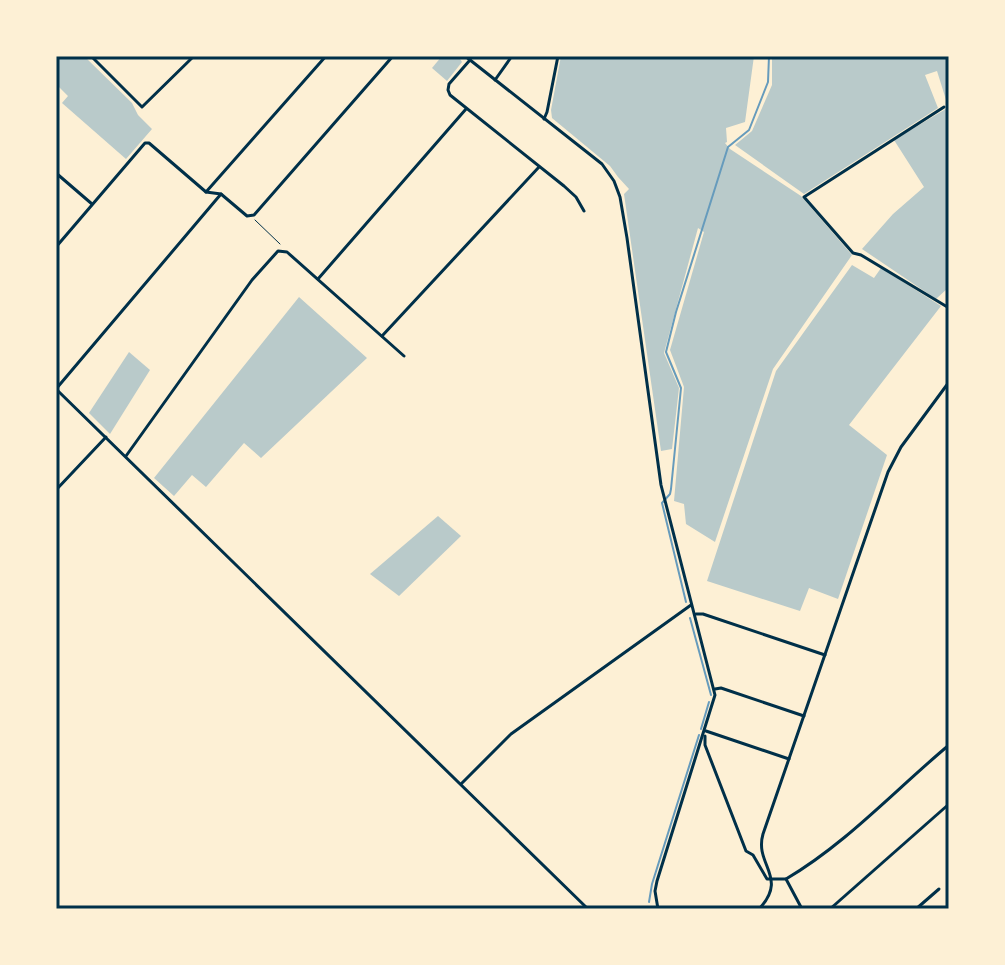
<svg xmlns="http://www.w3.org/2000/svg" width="1005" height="965" viewBox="0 0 1005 965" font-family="'Fira Sans Condensed',sans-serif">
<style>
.green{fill:#b9caca}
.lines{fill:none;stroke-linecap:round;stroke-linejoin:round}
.stream{stroke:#669bbc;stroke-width:2}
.path{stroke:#003049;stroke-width:1}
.minor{stroke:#003049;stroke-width:3}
.tertiary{stroke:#003049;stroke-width:3}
.neatline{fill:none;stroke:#003049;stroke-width:3}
</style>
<rect width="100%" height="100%" fill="#fdf0d5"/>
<g class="green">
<polygon points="56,56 84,56 132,103 138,115 152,129 126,159 62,103 68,96 56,84"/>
<polygon points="442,56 458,56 462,62 447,81 432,68"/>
<polygon points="561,56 754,56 745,122 726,128 727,142 725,143 730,149 801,196 852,255 773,369 715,542 686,524 684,504 674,501 684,387 670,350 704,232 698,228 664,353 679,388 672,449 661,451 624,194 629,189 618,177 610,166 552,118 551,110"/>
<polygon points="772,56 949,56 949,102 947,103 937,71 925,75 938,108 804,194 735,145 752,131 772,85"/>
<polygon points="949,107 949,287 936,299 862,249 893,214 924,187 894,140"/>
<polygon points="852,265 874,278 881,268 941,306 849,425 887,455 838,599 809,588 800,611 707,581 776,371"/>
<polygon points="299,297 367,358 261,458 244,443 206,487 192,475 174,496 154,478"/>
<polygon points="129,352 150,370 110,434 89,413"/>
<polygon points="438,516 461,536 399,596 370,574"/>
</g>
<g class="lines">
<g class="stream">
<polyline points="686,602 662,503 670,494 671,489 681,388 666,352 676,312 728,147 749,130 768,82 769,56"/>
<polyline points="690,618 711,695"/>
<polyline points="701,729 709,702"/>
<polyline points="649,902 652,884 699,735"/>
</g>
<polyline class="path" points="255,220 280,244"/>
<g class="minor">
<polyline points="91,56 142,107 194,56"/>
<polyline points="465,56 602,164 614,181 620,197 627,238 661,485 715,695 657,881 655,891 658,909"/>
<polyline points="470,60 449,84 448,90 450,95 564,186 576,197 584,211"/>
<polyline points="495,80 512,56"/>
<polyline points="944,107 804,197 853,253 861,255 949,308"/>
<polyline points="544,119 547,112 558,56"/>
<polyline points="56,173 92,204"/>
<polyline points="206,192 221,194 247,216 254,215 393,56"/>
<polyline points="56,247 145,143 149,143 206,192 326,56"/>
<polyline points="318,279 466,109"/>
<polyline points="382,336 539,167"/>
<polyline points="56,389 221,194"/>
<polyline points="126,456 252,280 278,251 287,252 404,356"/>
<polyline points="56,490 106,437"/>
<polyline points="696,614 703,614 825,655"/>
<polyline points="715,689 721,688 804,716"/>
<polyline points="706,731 789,759"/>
<polyline points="705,736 705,745 746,851 753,855 767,879 786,879 802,909"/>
<polyline points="461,784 511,734 691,605"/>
<path d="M786 879C847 843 895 790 949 745"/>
<polyline points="830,909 949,804"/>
<polyline points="916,909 939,889"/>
</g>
<g class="tertiary">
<polyline points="56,389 588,909"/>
<path d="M759 909C789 877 754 865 763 834L888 472 901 447 949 382"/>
</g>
</g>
<rect width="1005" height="965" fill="none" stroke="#fdf0d5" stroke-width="116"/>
<rect x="58" y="58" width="889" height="849" class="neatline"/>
</svg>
